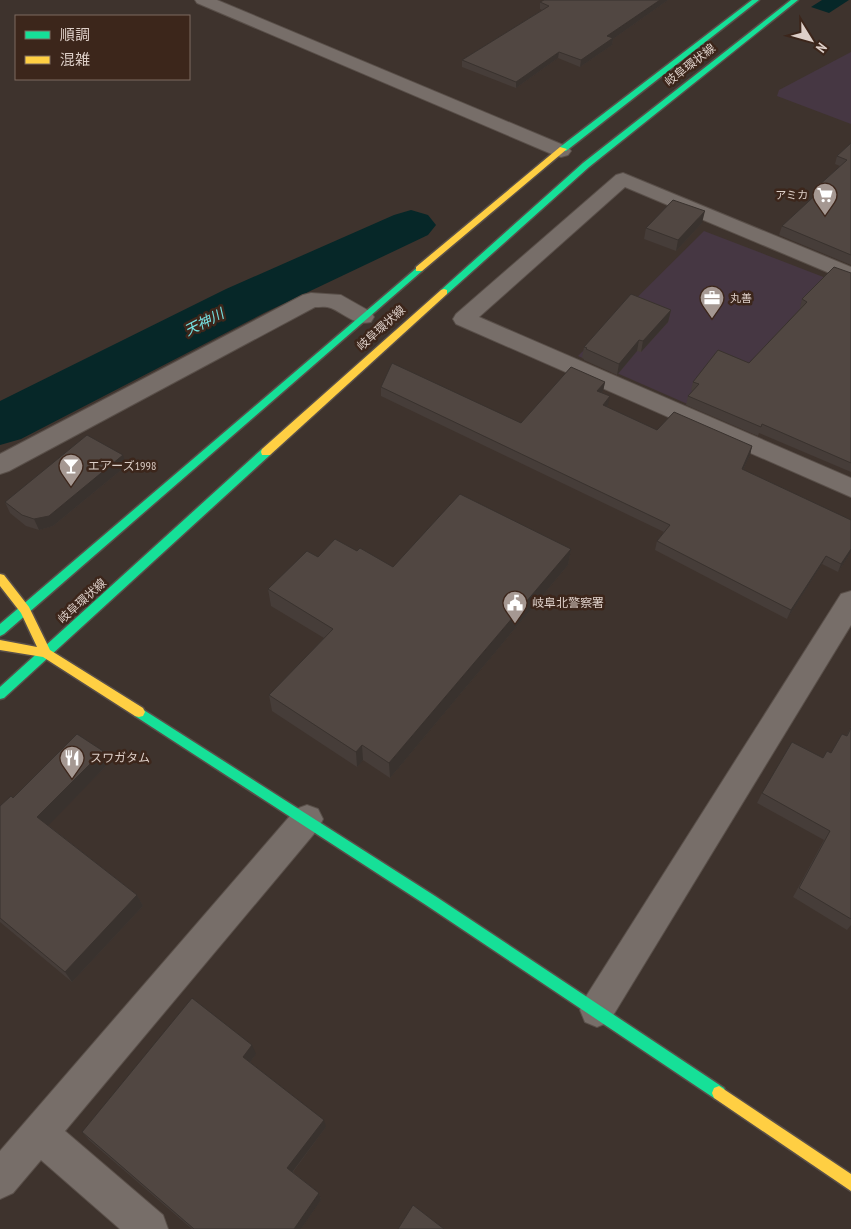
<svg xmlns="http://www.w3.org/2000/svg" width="851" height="1229" viewBox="0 0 851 1229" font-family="'PT Sans Narrow','Noto Sans JP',sans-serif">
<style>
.industrial{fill:#463743}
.water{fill:#062728}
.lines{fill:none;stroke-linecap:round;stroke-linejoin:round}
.river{fill:#062728;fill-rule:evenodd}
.street-casing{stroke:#594f49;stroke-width:2}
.fast-casing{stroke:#594f49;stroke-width:3}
.slow-casing{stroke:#594f49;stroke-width:3}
.street{fill:#776e69;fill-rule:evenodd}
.fast{fill:#16e098;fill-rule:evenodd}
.slow{fill:#ffcf43;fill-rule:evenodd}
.wall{fill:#463d39}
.shaded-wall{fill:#39322e}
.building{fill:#514742;stroke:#39322e}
.labels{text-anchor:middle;stroke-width:5;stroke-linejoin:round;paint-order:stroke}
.far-poi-label{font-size:11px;fill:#ddcfc8;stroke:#3c261b;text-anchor:end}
.street-label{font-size:12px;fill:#ddcfc8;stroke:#3c261b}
.poi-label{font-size:12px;fill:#ddcfc8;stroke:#3c261b;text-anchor:start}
.water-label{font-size:14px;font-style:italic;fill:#75e2e3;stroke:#3c261b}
</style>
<rect width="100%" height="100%" fill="#3e332d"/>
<g class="industrial">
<polygon points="851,52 851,124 777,96 779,90"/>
<polygon points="704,231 839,283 724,420 578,356"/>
</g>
<polygon class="water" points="822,0 849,0 829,13 811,7"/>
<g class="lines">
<polygon class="river" points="411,210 428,215 436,225 428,235 264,313 21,439 0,445 0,401 226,289 394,215"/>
<defs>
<g id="street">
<polygon points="195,0 217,0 568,147 571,151 568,155 561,157 554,155 197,3"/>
<polygon points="623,173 851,267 851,282 625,187 479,317 851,478 851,497 456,324 453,319 456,314 616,175"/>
<path d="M311 293 341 295 371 312 374 317 371 322C355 326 345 314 331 308 326 306 320 307 315 307L9 471 0 474V454L303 295Z"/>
<polygon points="851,591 851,625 609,1022 597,1027 585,1022 580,1010 585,998 841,594"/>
<polygon points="307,805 318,809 323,819 318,829 65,1131 163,1215 168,1229 120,1229 41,1160 13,1193 0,1199 0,1151 296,809"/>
</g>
<g id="fast">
<polygon points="752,0 759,0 566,151 560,151 560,147"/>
<polygon points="791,0 798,0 589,167 447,294 441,294 441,290 583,163"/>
<polygon points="419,266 423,269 422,271 4,634 0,636 0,624"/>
<polygon points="266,448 270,449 271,452 270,455 4,698 0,699 0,687 262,449"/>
<polygon points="139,707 435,896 724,1088 726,1093 724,1098 719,1100 714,1098 426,905 135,716 133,712 135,708"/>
</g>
<g id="slow">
<polygon points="560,147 567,149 422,271 416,271 416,267"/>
<polygon points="444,289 447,290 447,294 270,455 262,455 261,452 262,449 441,290"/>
<polygon points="0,574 4,575 29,607 50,650 143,708 145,712 143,716 139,717 135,716 43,657 0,650 0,640 37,647 21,613 0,586"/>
<polygon points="719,1086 851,1174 851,1191 714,1098 712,1093 714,1088"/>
</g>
</defs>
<use href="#street" class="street-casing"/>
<use href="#fast" class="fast-casing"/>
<use href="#slow" class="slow-casing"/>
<use href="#street" class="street"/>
<use href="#fast" class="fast"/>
<use href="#slow" class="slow"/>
</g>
<g class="wall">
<polygon points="544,0 668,0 613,39 612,45 580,67 558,58 516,88 462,67 462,60 542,10 540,9 540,2"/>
<polygon points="851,143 851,265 779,235 782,226 815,196 815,195 817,187 840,166 835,164 837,156"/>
<polygon points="702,223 676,251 644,239 646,228"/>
<polygon points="851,273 851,472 759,433 758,436 686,405 688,396 693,391 691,390 693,382 749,363 801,308 800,308 802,299"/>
<polygon points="671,310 668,322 641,352 637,351 617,375 584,360 584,359 582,358 584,347"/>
<polygon points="605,382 603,391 602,393 608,405 607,407 657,430 752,446 750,455 743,470 851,552 838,572 822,564 787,619 655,550 657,541 664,532 381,396 381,387 521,423"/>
<polygon points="126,466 53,526 39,530 26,526 10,513 5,502"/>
<polygon points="571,549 568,565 390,778 363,760 357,767 272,711 269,695 324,638 271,606 268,589 318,557 357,551 393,567"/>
<polygon points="851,727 851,925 847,930 793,897 824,840 757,803 762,793 831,753 846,736"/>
<polygon points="108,764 48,825 137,895 143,906 72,982 0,922 0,806 13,798"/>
<polygon points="256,1054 250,1062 326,1127 293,1172 319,1193 321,1200 301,1229 192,1229 89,1140 82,1132"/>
</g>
<g class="shaded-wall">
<polygon points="660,0 668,0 613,39 612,45 580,67 581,60 607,36"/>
<polygon points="559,52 558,58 516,88 516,82"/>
<polygon points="705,211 702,223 676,251 678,240"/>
<polygon points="671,310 668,322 641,352 643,341"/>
<polygon points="639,340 637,351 617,375 619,364"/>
<polygon points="605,382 603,391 596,400 597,391"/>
<polygon points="610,396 608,405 601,414 603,405"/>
<polygon points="752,446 750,455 739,478 742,469"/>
<polygon points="123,455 126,466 53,526 39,530 34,519"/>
<polygon points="571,549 568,565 390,778 389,763"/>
<polygon points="851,549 851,552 838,572 841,564"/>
<polygon points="826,556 822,564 787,619 791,610"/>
<polygon points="362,745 363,760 357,767 356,752"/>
<polygon points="103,751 108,764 45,829 37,817"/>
<polygon points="137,895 143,906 72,982 65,972"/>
<polygon points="252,1045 256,1054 247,1066 243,1057"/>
<polygon points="324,1120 326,1127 290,1175 287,1168"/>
<polygon points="319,1193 321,1200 301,1229 294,1229"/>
</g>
<g class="building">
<polygon points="544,0 660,0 607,36 613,38 581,60 559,52 516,82 462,60 549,6 540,2"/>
<polygon points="851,143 851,255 782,226 822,189 817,187 847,160 837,156"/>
<polygon points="673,200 705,211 678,240 646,228"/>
<polygon points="834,267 851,273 851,463 762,424 761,427 688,396 699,384 693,382 718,350 749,363 807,302 802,299"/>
<polygon points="631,294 671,310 643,341 639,340 619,364 586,349 587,348 584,347"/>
<polygon points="392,363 521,423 571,367 605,382 597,391 610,396 603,405 657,430 674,412 752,446 742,469 851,520 851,549 841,564 826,556 791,610 657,541 670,525 381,387"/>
<polygon points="87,435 123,455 49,516 34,519 22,515 5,502"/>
<polygon points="460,494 571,549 389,763 362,745 356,752 269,695 333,629 268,589 307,551 318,557 335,539 357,551 360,548 393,567"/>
<polygon points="851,728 851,919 799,888 830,831 762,793 792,742 823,758 827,751 831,753 842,734 847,736"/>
<polygon points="77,734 103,751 37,817 137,895 65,972 0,918 0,806 11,796 13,798"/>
<polygon points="192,998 252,1045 243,1057 324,1120 287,1168 319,1193 294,1229 194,1229 82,1132"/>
<polygon points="413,1205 444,1229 398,1229"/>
</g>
<defs>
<symbol id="supermarket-pin" viewBox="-11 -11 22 30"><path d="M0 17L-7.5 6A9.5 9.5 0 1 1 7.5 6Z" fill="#a59892" stroke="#3c261b"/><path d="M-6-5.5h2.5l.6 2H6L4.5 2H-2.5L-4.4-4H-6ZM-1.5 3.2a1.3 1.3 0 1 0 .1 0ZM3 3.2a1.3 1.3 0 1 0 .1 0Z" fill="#fff"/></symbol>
<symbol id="office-pin" viewBox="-11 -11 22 30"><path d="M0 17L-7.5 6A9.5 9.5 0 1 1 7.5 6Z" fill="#a59892" stroke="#3c261b"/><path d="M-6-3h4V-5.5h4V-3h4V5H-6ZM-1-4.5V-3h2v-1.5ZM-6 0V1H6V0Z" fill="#fff"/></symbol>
<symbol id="bar-pin" viewBox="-11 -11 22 30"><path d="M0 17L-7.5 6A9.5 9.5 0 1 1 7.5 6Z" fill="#a59892" stroke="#3c261b"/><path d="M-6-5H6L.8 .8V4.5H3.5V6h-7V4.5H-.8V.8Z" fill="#fff"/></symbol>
<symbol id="civic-pin" viewBox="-11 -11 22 30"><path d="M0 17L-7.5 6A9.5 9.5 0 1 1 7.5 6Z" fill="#a59892" stroke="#3c261b"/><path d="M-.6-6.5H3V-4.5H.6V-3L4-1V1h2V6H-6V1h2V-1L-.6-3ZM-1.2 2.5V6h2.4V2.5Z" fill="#fff"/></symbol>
<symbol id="restaurant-pin" viewBox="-11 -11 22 30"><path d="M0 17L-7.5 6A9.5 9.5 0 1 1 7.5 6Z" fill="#a59892" stroke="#3c261b"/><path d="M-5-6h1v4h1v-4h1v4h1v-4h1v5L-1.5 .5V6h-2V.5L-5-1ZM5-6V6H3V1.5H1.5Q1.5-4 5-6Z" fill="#fff"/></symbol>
</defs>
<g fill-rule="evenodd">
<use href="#supermarket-pin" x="811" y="181" width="28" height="38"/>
<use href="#office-pin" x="698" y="284" width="28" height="38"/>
<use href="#bar-pin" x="57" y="452" width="28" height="38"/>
<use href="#civic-pin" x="501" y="589" width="28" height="38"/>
<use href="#restaurant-pin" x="58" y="744" width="28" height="38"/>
</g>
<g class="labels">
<g class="far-poi-label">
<text x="808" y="199">アミカ</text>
<text x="730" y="302" text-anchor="start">丸善</text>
</g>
<g class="street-label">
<text transform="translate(690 65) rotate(-38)" y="4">岐阜環状線</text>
<text transform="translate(381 328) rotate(-42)" y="4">岐阜環状線</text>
<text transform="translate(82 601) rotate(-42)" y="4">岐阜環状線</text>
</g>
<g class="poi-label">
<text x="88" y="470">エアーズ1998</text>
<text x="532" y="607">岐阜北警察署</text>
<text x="90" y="762">スワガタム</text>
</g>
<g class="water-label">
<text transform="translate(204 322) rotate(-27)" y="5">天神川</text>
</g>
</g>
<rect x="15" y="15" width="175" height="65" fill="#3c261b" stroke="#7c6a60"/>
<rect x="25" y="31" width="25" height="8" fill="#16e098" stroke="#7c6a60"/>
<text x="60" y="40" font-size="15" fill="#ddcfc8">順調</text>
<rect x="25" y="56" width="25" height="8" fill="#ffcf43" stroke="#7c6a60"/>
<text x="60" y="65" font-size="15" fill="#ddcfc8">混雑</text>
<g transform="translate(811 40) rotate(127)" stroke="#3c261b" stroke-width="4" paint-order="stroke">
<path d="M0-4L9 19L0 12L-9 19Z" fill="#ddcfc8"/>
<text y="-8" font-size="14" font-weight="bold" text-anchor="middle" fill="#ddcfc8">N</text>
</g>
</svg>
